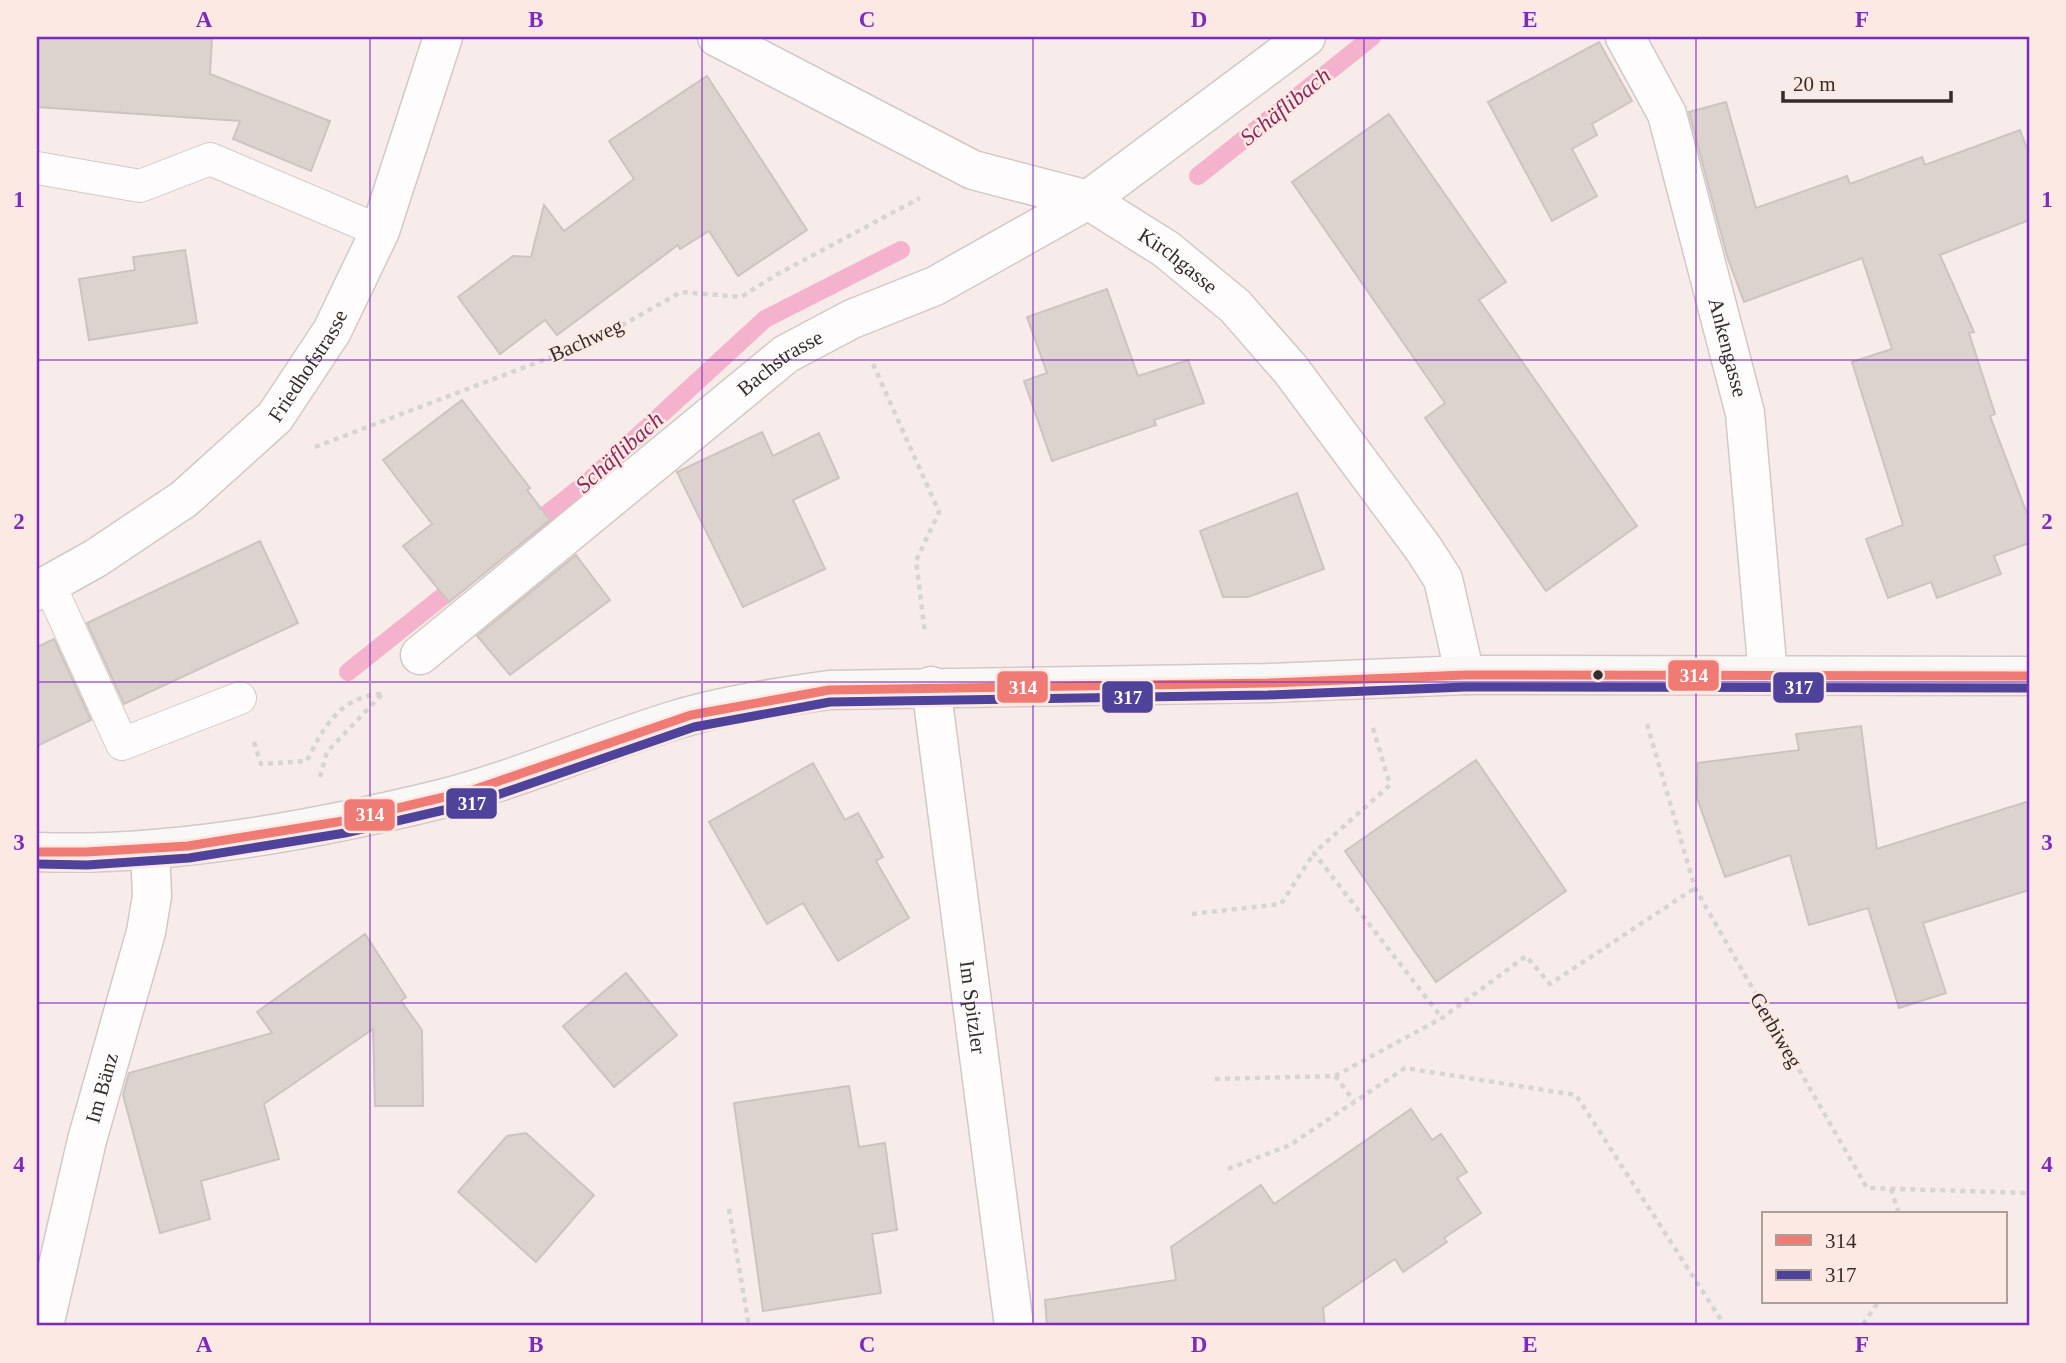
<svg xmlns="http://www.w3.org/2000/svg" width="2066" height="1363" viewBox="0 0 2066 1363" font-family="Georgia,serif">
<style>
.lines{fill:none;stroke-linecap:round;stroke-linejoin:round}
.stream{stroke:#f4b2cc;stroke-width:18}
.building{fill:#dcd3cf;stroke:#cdc4c1;stroke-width:2}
.lane-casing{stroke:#d2c9c7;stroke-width:34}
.street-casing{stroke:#d2c9c7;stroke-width:41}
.secondary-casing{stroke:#d2c9c7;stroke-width:41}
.path{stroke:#d8d4d3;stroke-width:4.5;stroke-dasharray:5 5;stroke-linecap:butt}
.lane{stroke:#fefcfc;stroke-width:32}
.street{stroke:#fefcfc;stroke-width:38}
.secondary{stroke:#faf7f7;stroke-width:38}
.bus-1-casing{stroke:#fde9e4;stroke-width:14}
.bus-2-casing{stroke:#fde9e4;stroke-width:14}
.bus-1{stroke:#f07b74;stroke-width:9}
.bus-2{stroke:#4e429b;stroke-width:9}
.grid{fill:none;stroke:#7b2cbf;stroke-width:2;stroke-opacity:0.55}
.bus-dot{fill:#362d2b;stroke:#fde9e4;stroke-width:2.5}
.labels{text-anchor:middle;stroke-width:5;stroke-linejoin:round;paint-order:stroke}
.street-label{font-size:21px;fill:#362d2b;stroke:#fde9e4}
.water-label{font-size:23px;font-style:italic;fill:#8d275b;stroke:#fde9e4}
.line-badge{stroke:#fde9e4;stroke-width:2.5}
.badge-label{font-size:19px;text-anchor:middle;font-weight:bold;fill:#fff}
.neatline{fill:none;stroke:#7b2cbf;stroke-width:2.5}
.grid-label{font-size:23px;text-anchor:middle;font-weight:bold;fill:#7b2cbf}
</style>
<rect width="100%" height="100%" fill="#f7ecea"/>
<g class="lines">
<g class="stream">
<polyline points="1198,176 1372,37"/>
<polyline points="528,529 591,479 765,319 901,250"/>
<polyline points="348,672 462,581"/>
</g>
</g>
<g class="building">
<polygon points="37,37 212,37 210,74 330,121 311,171 233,139 240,121 37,107"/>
<polygon points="1599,42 1632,101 1592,124 1597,135 1572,149 1597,196 1552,221 1488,102"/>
<polygon points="707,76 807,230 738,276 709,231 680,249 678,245 557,335 545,320 500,354 458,297 513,256 531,257 544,205 564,231 634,179 609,141"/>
<polygon points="1726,102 1756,208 1847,176 1850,184 1922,157 1925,165 2020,130 2029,154 2029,220 1940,255 1974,332 1969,333 1995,414 1990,416 2029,519 2029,543 1994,556 2001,574 1937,598 1931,582 1888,598 1866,539 1903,525 1852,362 1892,349 1862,258 1744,302 1727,256 1689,112"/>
<polygon points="1389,114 1506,282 1479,300 1637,526 1546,591 1425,418 1445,403 1292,182"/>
<polygon points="185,250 197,323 89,340 79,279 135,270 133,257"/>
<polygon points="1107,289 1138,376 1188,360 1204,403 1154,420 1156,425 1052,461 1024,381 1047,373 1027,317"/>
<polygon points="462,400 530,488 527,490 550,520 449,602 403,546 432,524 383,460"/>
<polygon points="762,432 773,456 819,433 839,478 793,500 825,569 743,607 677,472"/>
<polygon points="1297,493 1324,569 1248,597 1223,597 1200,531"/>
<polygon points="260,541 298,623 124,704 87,623"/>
<polygon points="576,555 610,600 510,675 477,636"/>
<polygon points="54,639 91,720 37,746 37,647"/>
<polygon points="1861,726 1877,849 2029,801 2029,890 1923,923 1946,993 1899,1008 1868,908 1809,925 1790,855 1725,877 1697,798 1698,763 1799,750 1796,734"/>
<polygon points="1476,760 1566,891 1436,982 1345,851"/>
<polygon points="813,763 845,820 858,813 883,857 876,861 909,918 838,961 803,903 767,924 709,822"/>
<polygon points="365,934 406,997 401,1001 422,1030 423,1106 375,1106 373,1029 264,1104 279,1159 201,1181 210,1219 160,1233 123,1095 129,1073 272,1033 257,1012"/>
<polygon points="626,973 677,1035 614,1087 563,1026"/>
<polygon points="849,1086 859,1147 885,1143 897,1230 872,1234 881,1293 763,1311 734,1103"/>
<polygon points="1411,1109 1432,1140 1441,1134 1467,1172 1457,1178 1481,1213 1444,1238 1447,1242 1403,1272 1395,1259 1323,1308 1325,1326 1047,1326 1045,1300 1176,1280 1171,1247 1261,1185 1274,1204"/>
<polygon points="526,1133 594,1195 536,1262 458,1192 507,1136"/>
</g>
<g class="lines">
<defs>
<g id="lane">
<polyline points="37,168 140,186 210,159 380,231"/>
<polyline points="49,584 122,744 240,698"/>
</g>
<g id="street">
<path id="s1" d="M717 37 973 170 1088 200 1166 249 1235 306 1291 370 1423 548 1443 579 1465 675"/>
<path id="s2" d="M1625 37 1667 114 1745 413 1768 675"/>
<path id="s3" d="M37 591 96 558 184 499 275 417 332 331 380 231 443 37"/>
<path id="s4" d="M420 655 786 354 852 319 935 286 1088 200 1306 37"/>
<path id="s5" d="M931 686 1014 1326"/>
<path id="s6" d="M44 1326 87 1140 146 932 152 896 150 850"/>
</g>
<path id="secondary" d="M37 852C166 857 315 830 441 799 519 779 595 745 672 721 723 705 776 698 829 690L1268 683 1465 675 2029 676"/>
</defs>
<use href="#lane" class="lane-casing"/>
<use href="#street" class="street-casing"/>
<use href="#secondary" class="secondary-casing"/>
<g class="path">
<polyline points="873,364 939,512 916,561 925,633"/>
<polyline points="315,447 596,340 681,292 741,297 776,275 920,198"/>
<polyline points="1647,724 1695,888 1867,1188 2029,1193"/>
<polyline points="1373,728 1390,785 1314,853 1442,1018"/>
<path d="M254 742 261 764 307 761C323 727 341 696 382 694"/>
<polyline points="320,777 327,752 383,693"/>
<polyline points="1192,914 1281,904 1314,853"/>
<polyline points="1335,1076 1354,1101"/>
<polyline points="1215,1079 1335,1076 1442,1018 1526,956 1550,984 1695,888"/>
<polyline points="1228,1169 1290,1145 1405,1068 1576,1095 1725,1326"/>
<polyline points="1891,1189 1899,1214"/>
<polyline points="729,1209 749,1326"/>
<polyline points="1854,1326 1862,1326 1878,1302"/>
</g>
<use href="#lane" class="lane"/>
<use href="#street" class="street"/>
<use href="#secondary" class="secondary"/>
<defs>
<polyline id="bus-1" points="37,852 86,852 188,846 343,821 470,791 691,715 829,690 1268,683 1465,675 2029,676"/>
<polyline id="bus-2" points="37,864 87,865 189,858 345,833 474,803 694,727 830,702 1268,695 1465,687 2029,688"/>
</defs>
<use href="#bus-1" class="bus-1-casing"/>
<use href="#bus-2" class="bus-2-casing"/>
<use href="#bus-1" class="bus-1"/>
<use href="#bus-2" class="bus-2"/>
</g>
<path class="grid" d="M370 37V1326M702 37V1326M1033 37V1326M1364 37V1326M1696 37V1326M37 360H2029M37 682H2029M37 1003H2029"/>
<circle class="bus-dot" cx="1598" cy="675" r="6"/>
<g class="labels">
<g class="street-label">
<text dy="7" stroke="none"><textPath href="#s1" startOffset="516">Kirchgasse</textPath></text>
<text transform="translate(586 340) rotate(-24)" y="7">Bachweg</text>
<text dy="7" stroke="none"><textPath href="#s2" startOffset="329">Ankengasse</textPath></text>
<text dy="7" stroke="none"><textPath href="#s3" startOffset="357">Friedhofstrasse</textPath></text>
<text dy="7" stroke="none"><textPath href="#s4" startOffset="464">Bachstrasse</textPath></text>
<text dy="7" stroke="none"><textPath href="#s5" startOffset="324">Im Spitzler</textPath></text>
<text transform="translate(1776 1030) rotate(60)" y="7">Gerbiweg</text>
<text dy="7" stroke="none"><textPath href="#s6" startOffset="245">Im Bänz</textPath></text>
</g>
<g class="water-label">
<text transform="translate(1285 106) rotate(-39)" y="8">Schäflibach</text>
<text transform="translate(619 452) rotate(-42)" y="8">Schäflibach</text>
</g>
</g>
<g class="line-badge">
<rect x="1667" y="659" width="53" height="33" rx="7" fill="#f07b74"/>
<rect x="996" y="670" width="53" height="34" rx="7" fill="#f07b74"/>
<rect x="1772" y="671" width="53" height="33" rx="7" fill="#4e429b"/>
<rect x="1101" y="680" width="53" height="34" rx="7" fill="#4e429b"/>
<rect x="445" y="787" width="53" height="33" rx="7" fill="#4e429b"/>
<rect x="343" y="798" width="53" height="34" rx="7" fill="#f07b74"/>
</g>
<g class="badge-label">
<text x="1694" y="682">314</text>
<text x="1023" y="694">314</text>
<text x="1799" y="694">317</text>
<text x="1128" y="704">317</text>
<text x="472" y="810">317</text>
<text x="370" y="821">314</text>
</g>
<rect width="2066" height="1363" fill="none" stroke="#fde9e4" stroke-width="77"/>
<rect x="1762" y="1212" width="245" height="91" fill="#fde9e4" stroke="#ad9e9a" stroke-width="2"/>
<rect x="1776" y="1235" width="35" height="10" fill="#f07b74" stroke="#ad9e9a" stroke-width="2"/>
<text x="1825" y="1248" font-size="21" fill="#362d2b">314</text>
<rect x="1776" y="1270" width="35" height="10" fill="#4e429b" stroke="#ad9e9a" stroke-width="2"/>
<text x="1825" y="1282" font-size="21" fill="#362d2b">317</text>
<path d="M1783 91v10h168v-10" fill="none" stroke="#362d2b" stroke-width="3.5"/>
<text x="1793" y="91" font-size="21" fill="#362d2b" stroke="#fde9e4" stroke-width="5" paint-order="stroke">20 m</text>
<rect x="38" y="38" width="1990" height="1286" class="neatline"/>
<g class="grid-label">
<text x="204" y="27">A</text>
<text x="536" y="27">B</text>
<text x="867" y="27">C</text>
<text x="1199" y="27">D</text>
<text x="1530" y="27">E</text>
<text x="1862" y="27">F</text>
<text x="19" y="207">1</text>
<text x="2047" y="207">1</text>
<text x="19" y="529">2</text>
<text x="2047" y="529">2</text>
<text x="19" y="850">3</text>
<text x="2047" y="850">3</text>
<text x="19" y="1172">4</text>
<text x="2047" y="1172">4</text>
<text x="204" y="1352">A</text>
<text x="536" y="1352">B</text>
<text x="867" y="1352">C</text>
<text x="1199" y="1352">D</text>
<text x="1530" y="1352">E</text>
<text x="1862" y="1352">F</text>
</g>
</svg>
